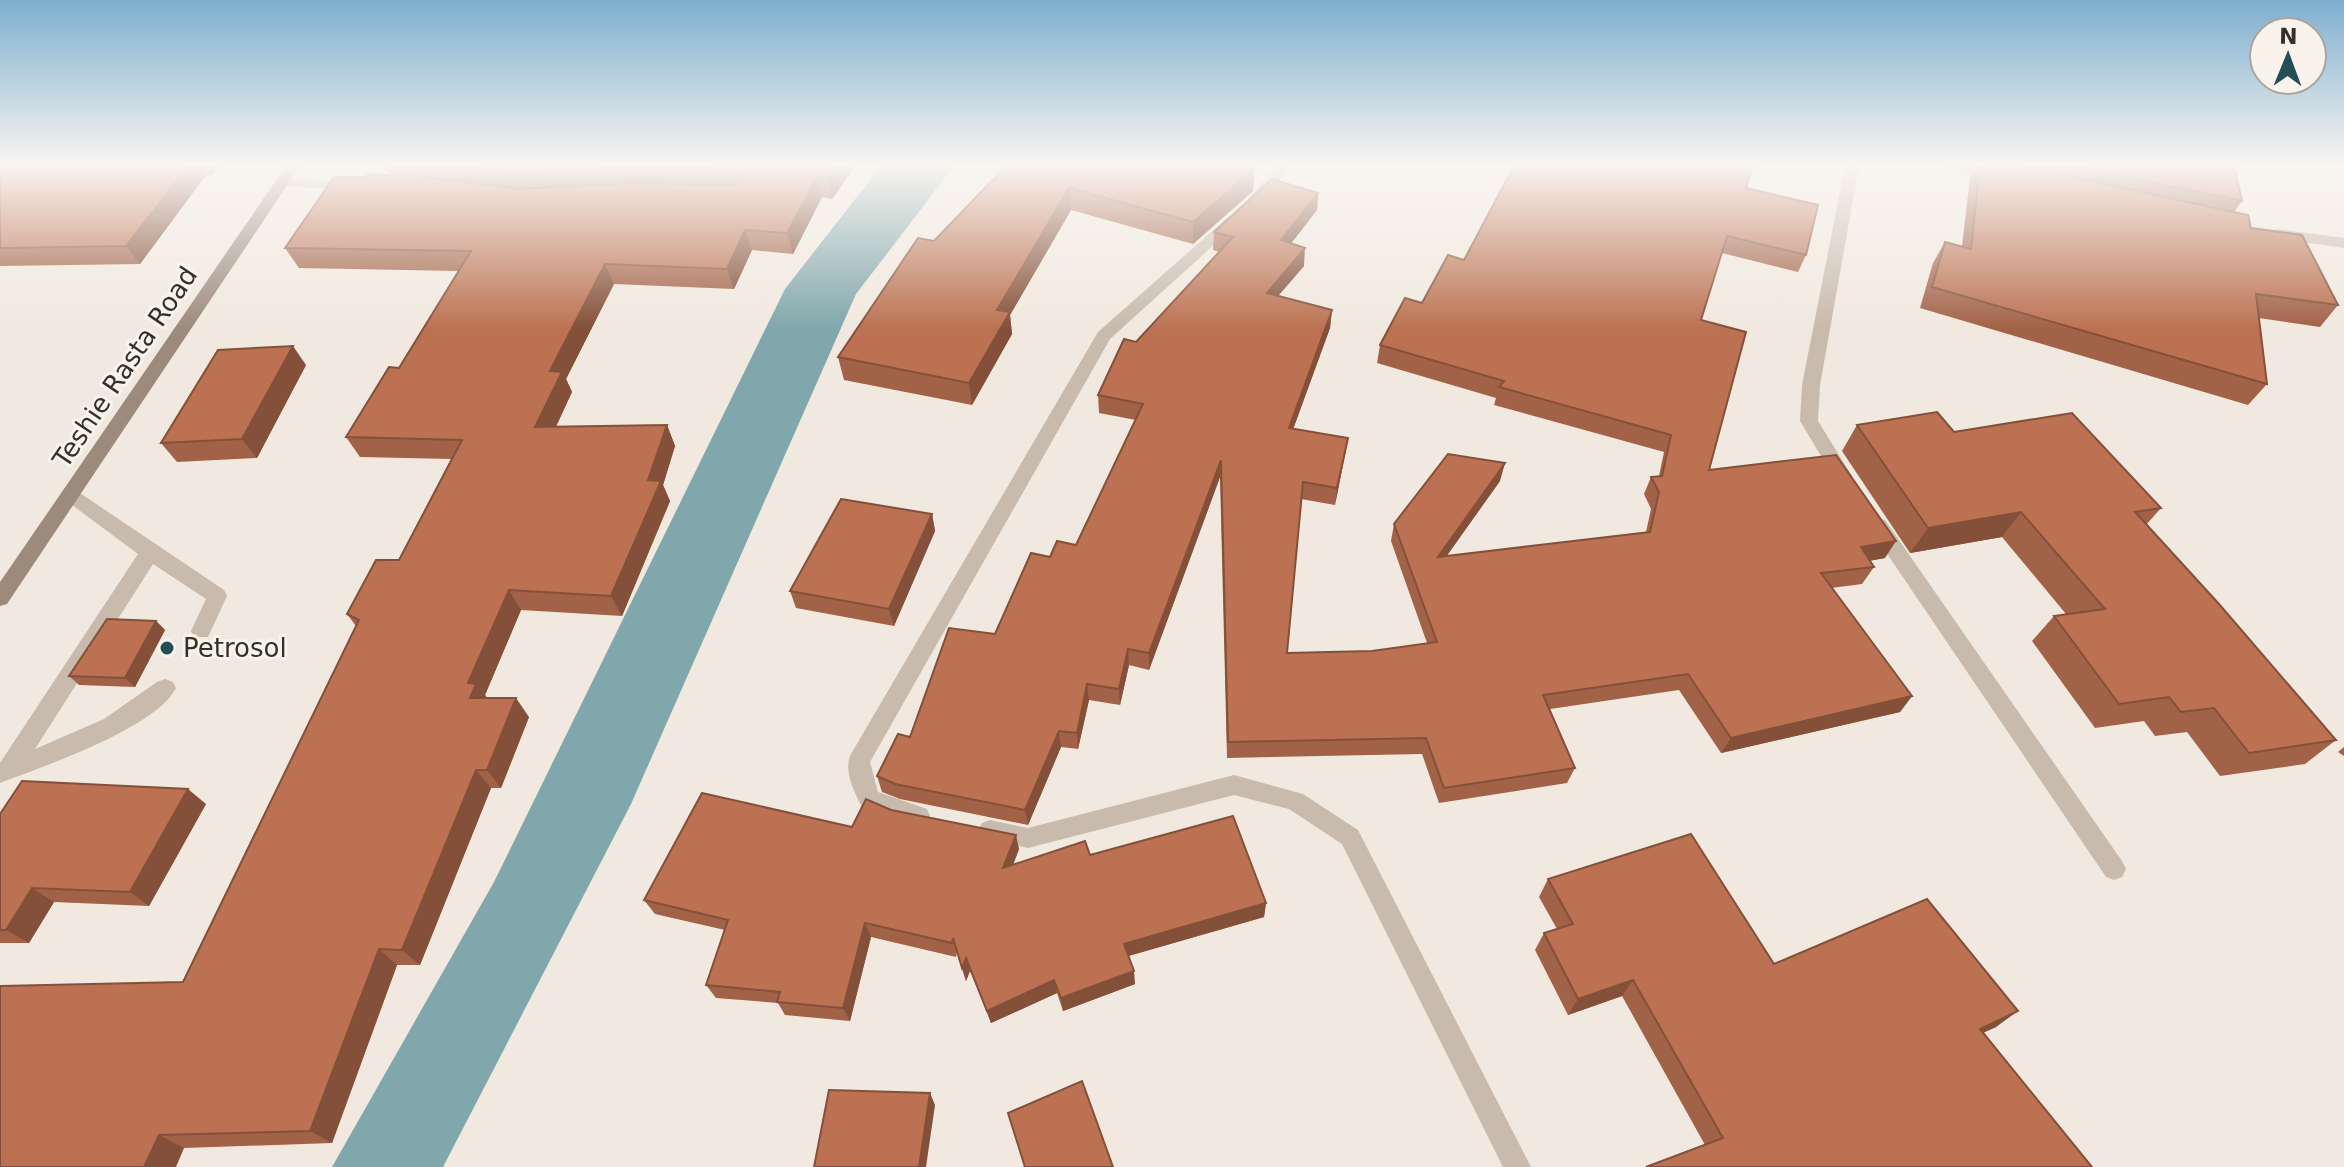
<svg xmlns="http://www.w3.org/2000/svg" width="2344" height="1167" viewBox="0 0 2344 1167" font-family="'DejaVu Sans',sans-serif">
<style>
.water{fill:#80a7ab}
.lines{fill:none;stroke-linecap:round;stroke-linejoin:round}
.service{fill:#c8baac;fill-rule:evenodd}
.minor{fill:#c8baac;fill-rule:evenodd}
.secondary{fill:#9c8a7d;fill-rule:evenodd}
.wall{fill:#a26247}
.shaded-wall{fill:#845039}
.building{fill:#bc7252;stroke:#845039;stroke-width:2}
.poi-dot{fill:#234e55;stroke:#f9f3eb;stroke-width:3}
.labels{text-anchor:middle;stroke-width:6;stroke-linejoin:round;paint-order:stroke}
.street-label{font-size:26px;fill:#372f2a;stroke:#f9f3eb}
.poi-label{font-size:26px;fill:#372f2a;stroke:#f9f3eb;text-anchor:start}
</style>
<rect width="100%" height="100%" fill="#f1e9df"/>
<polygon class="water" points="881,166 954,166 856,294 631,804 443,1167 332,1167 494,882 785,289"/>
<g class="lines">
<path class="service" d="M71 487 224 590 227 596 208 637H194L191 631 206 599 153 564 35 749 104 719 157 682 165 679 173 682 176 688C156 728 42 767 0 783V763L138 554 64 499 62 494 64 489Z"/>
<g class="minor">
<polygon points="1276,166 1291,166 1261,203 1251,203 1248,200"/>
<polygon points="1845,166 1859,166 1820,385 1818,421 1852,476 1843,483 1836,481 1800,421 1802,385"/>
<polygon points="1941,166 1967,166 2006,177 1999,181 1943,169"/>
<polygon points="281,179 353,182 360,186 353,190 276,186 276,180"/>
<path d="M1232 216 1240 221 1237 224 1110 339 870 762 878 792 927 809 930 816 927 823 919 826 862 807C854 791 843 771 851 754L1098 332 1227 218Z"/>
<polygon points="2277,229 2344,238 2344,248 2271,237 2269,234"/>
<polygon points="1878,518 1885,520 2122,861 2126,869 2122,877 2114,880 2106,877 1871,530 1868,525"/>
<polygon points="1234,775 1303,794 1358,830 1531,1167 1503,1167 1342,844 1289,809 1234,795 1028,848 982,837 978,830 982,823 990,820 1028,828"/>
</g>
<polygon class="secondary" points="286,166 300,166 7,604 0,606 0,582"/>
</g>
<g class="wall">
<polygon points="0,166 219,166 212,175 206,175 140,264 0,266"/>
<polygon points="385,166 855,166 832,199 822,197 793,254 752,250 734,289 614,284 566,379 572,392 556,427 667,425 675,446 663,485 670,501 622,616 521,610 485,695 487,698 529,717 501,788 491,788 420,965 397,965 332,1143 184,1148 0,1167 183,982 356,626 347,614 399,560 451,459 360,457 346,437 399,368 458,271 299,268 285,248 366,177 390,175"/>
<polygon points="1006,166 1254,169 1253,191 1193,244 1071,210 1010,315 1012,334 972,405 844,380 838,357 934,241"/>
<polygon points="1976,166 2234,166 2242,201 2234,212 2338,305 2320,327 2259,318 2267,384 2248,405 1920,308 1933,263 1945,242 1962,246 1970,178"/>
<polygon points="1746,188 1806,255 1798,272 1722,253 1701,320 1709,470 1885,558 1869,561 1874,567 1862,584 1831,588 1912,696 1900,712 1721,753 1679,690 1550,709 1575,768 1567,783 1439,803 1422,754 1227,758 1220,477 1149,670 1129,665 1120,705 1089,700 1078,749 1061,747 1028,825 900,799 882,792 877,776 995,634 1050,557 1076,545 1136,420 1099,413 1098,395 1136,342 1220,252 1213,250 1214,232 1318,193 1317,210 1291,243 1304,266 1278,296 1332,310 1330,328 1293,429 1348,438 1335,505 1301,499 1287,653 1372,651 1427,643 1391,541 1394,524 1500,481 1446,556 1646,532 1651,509 1644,494 1651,477 1659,476 1664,452 1494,405 1496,398 1377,363 1380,345 1464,260"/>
<polygon points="306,365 257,458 177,462 161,443"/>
<polygon points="1857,425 1954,432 2161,508 2146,525 2336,740 2305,764 2220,776 2187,732 2155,736 2144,721 2095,728 2032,641 2054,616 2066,614 2002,537 1910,553 1842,451"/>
<polygon points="932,514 935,531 894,626 796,608 790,591"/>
<polygon points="156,621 165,630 135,687 79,685 69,676"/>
<polygon points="2344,747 2344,756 2338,752"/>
<polygon points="206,804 149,906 54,902 29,943 0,943 0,814"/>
<polygon points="891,810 1019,849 1013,865 1090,855 1266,903 1264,917 1128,956 1135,984 1063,1011 1057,993 991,1023 970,971 966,981 957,952 956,957 871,937 850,1021 785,1015 778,1003 716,998 706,985 725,930 655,914 644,900 852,827"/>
<polygon points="1548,879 1774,964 1996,1027 1705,1145 1622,996 1568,1015 1535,950 1544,933 1557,929 1539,897"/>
</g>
<g class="shaded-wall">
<polygon points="188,166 199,166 206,175 140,264 126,246"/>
<polygon points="205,166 219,166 212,175"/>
<polygon points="837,166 855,166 832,199 828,178"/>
<polygon points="1254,169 1253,191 1193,244 1193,222"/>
<polygon points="817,177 822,197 793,254 787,233"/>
<polygon points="1069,188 1071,210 1010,315 1012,334 972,405 969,383 997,310"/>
<polygon points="1318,193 1317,210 1280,258 1281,240"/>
<polygon points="745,230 752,250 734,289 727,269"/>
<polygon points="1305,248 1304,266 1265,311 1267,293"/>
<polygon points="605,264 614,284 566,379 572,392 546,447 535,427 550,371"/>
<polygon points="1332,310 1330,328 1287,446 1289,428"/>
<polygon points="293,346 306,365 257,458 242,439"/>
<polygon points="667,425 675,446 663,485 670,501 622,616 611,596"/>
<polygon points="1348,438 1345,455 1335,505 1337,488"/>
<polygon points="1221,460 1220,477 1149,670 1149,653"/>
<polygon points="1505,463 1500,481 1434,574 1438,557"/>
<polygon points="2021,512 2002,537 1910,553 1928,528"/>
<polygon points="932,514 935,531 894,626 889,609"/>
<polygon points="1896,541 1885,558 1850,564 1861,547"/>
<polygon points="509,590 521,610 485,695 490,702 470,698 468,683"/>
<polygon points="156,621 165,630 135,687 125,678"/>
<polygon points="1128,649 1129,665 1120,705 1119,689"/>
<polygon points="1087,684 1089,700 1078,749 1077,733"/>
<polygon points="1912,696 1900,712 1721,753 1731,738"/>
<polygon points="516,698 529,717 501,788 487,770"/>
<polygon points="1059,731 1061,747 1028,825 1025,810"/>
<polygon points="476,770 491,788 420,965 402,950"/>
<polygon points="188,789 206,804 149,906 130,892"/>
<polygon points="1016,835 1019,849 1006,883 1003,868"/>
<polygon points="32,888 54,902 29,943 6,930"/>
<polygon points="1266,903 1264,917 1125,957 1124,944"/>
<polygon points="865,923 871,937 850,1021 843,1008"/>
<polygon points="379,949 397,965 332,1143 310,1131"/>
<polygon points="966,958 970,971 966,981 962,968"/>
<polygon points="1134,971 1135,984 1063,1011 1061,998"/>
<polygon points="1054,980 1057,993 991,1023 987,1011"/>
<polygon points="1633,980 1622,996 1568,1015 1578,999"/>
<polygon points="2018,1011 1996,1027 1959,1044 1980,1029"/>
<polygon points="930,1093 935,1105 926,1167 919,1167"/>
<polygon points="159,1135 184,1148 176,1167 144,1167"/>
</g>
<g class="building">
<polygon points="0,166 188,166 126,246 0,248"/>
<polygon points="464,166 837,166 828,178 817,177 787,233 745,230 727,269 605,264 550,371 562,372 535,427 667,425 648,480 661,481 611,596 509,590 468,683 476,684 470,698 516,698 487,770 476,770 402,950 379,949 310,1131 159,1135 144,1167 0,1167 0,986 183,982 359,620 347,614 376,560 399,560 462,440 346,437 389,367 399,368 471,251 285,248 334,177 366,177 369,174 425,177 517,189 633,183 732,185 743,178 732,169 633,167 517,173"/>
<polygon points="1006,166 1243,166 1254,169 1193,222 1069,188 997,310 1010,312 969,383 838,357 918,238 934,241"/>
<polygon points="1514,166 1753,166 1746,188 1818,205 1806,255 1727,236 1701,320 1746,332 1709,470 1836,455 1896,541 1861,547 1874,567 1821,573 1912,696 1731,738 1688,674 1543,695 1575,768 1444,788 1426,738 1228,742 1221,460 1149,653 1128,649 1119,689 1087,684 1077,733 1059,731 1025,810 895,784 877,776 898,734 910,737 949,628 995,634 1031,553 1050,557 1057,541 1076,545 1143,404 1098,395 1124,339 1136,342 1233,237 1214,232 1272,179 1318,193 1281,240 1305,248 1267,293 1332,310 1289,428 1348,438 1337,488 1303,482 1287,653 1372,651 1437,642 1394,524 1448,454 1505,463 1438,557 1650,532 1659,492 1651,477 1662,476 1671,435 1499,387 1504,381 1380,345 1405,298 1422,303 1448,255 1464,260"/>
<polygon points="1980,166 2021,166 2248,215 2251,228 2302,235 2338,305 2256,294 2267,384 1932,287 1945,242 1971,249"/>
<polygon points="2074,166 2234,166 2242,201"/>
<polygon points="293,346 242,439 161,443 218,350"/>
<polygon points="1937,412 1954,432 2072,413 2161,508 2135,512 2219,604 2336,740 2249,753 2214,708 2181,712 2169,697 2119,704 2054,616 2105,609 2021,512 1928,528 1857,425"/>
<polygon points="841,499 932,514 889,609 790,591"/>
<polygon points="107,619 156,621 125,678 69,676"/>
<polygon points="22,781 188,789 130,892 32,888 6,930 0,930 0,814"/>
<polygon points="702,793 852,827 866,799 891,810 1016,835 1003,868 1085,841 1090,855 1233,816 1266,903 1124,944 1134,971 1061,998 1054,980 987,1011 966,958 962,968 953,938 952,943 865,923 843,1008 777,1002 780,992 706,985 728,920 644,900"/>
<polygon points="1691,834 1774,964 1927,899 2018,1011 1980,1029 2092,1167 1646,1167 1723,1138 1633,980 1578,999 1544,933 1573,924 1548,879"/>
<polygon points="1082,1081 1113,1167 1025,1167 1008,1113"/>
<polygon points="829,1090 930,1093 919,1167 814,1167"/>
</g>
<linearGradient id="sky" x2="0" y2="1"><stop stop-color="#7eafd0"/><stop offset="0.5" stop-color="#f9f5f1"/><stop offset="1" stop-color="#f9f5f1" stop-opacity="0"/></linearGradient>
<rect width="2344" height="329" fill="url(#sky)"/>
<circle class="poi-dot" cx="167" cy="648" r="8"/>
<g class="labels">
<g class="street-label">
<text transform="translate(125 367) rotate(-56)" y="9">Teshie Rasta Road</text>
</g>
<g class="poi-label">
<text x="183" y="657">Petrosol</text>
</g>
</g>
<g transform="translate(2288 56) rotate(1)"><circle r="38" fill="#f9f3eb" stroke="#aba59e" stroke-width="2"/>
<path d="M0-6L14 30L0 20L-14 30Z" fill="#234e55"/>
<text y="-12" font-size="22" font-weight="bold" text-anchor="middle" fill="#372f2a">N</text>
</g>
</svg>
